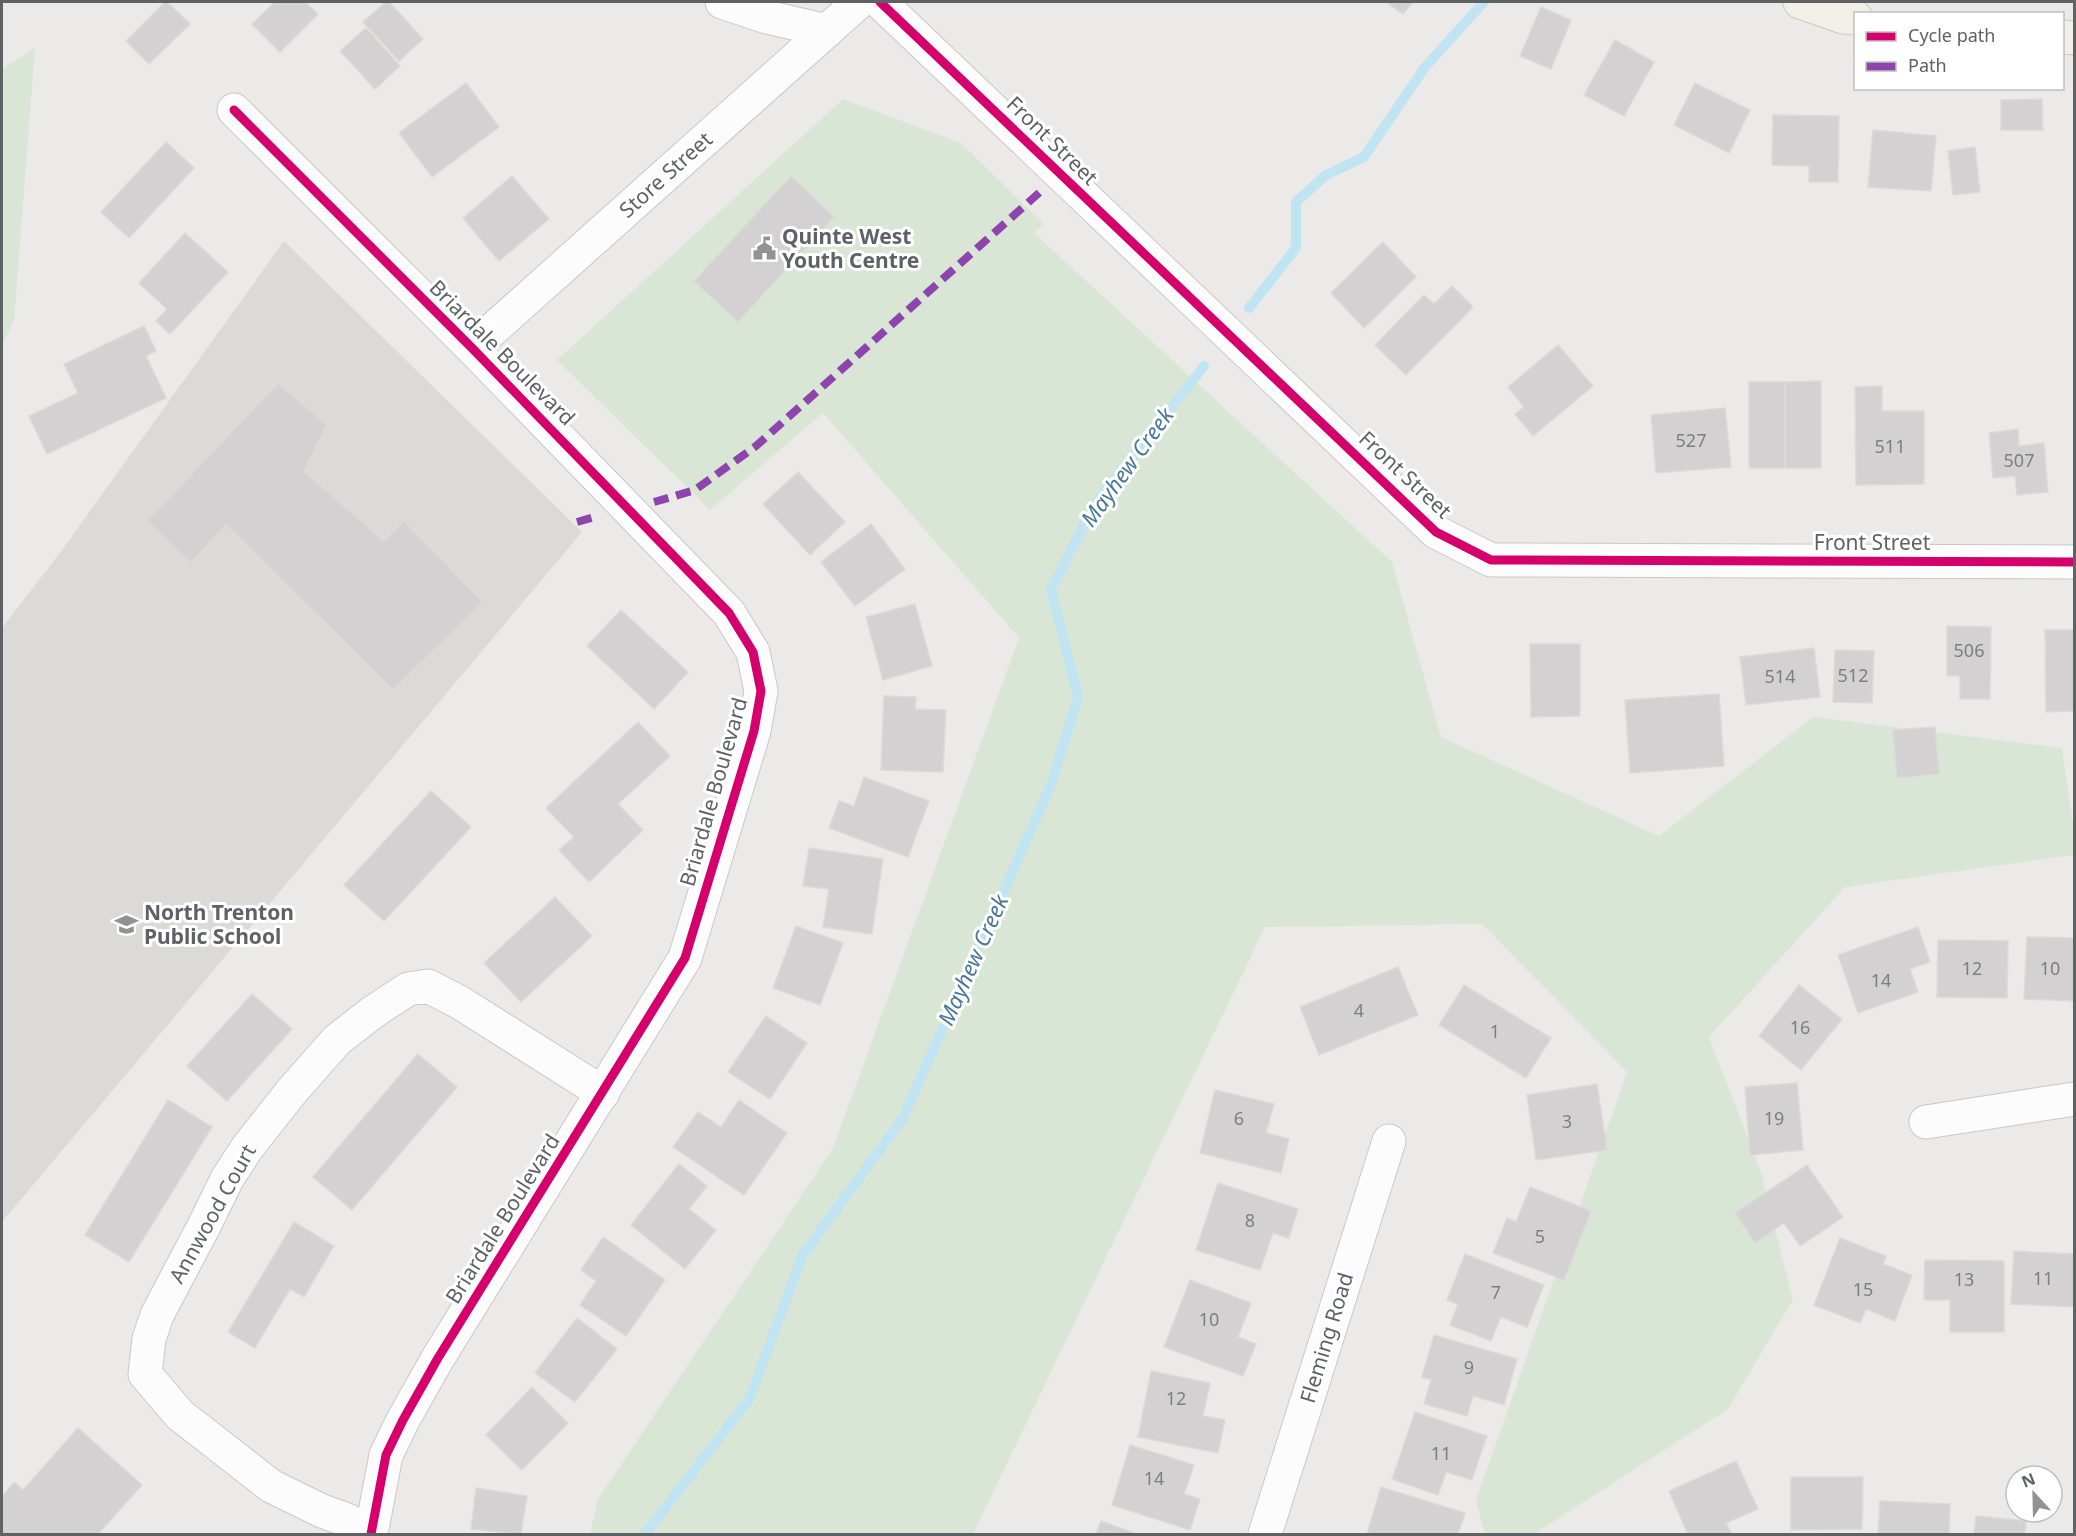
<svg xmlns="http://www.w3.org/2000/svg" width="2076" height="1536" viewBox="0 0 2076 1536" font-family="'Noto Sans',sans-serif">
<style>
.education{fill:#dcdad7}
.green{fill:#d9e6d5}
.lines{fill:none;stroke-linecap:round;stroke-linejoin:round}
.stream{stroke:#c1e4f2;stroke-width:10}
.building{fill:#d3d1d1;stroke:#dcdad7;stroke-width:1.5}
.minor-casing{stroke:#c9c8c8;stroke-width:35}
.major-casing{stroke:#d2c7b9;stroke-width:35}
.minor{stroke:#fcfcfc;stroke-width:33}
.major{stroke:#f2efe9;stroke-width:33}
.quiet{stroke:#8e44ad;stroke-width:8;stroke-dasharray:15 8;stroke-linecap:butt}
.cycleway-casing{stroke:#fff;stroke-width:13}
.cycleway{stroke:#d6006c;stroke-width:9}
.labels{text-anchor:middle;stroke-width:6;stroke-linejoin:round;paint-order:stroke}
.number-label{font-size:18px;fill:#7c7f81}
.street-label{font-size:21px;fill:#5e6265;stroke:#fff}
.poi-label{font-size:21px;font-weight:bold;fill:#5e6265;stroke:#fff;text-anchor:start}
.water-label{font-size:22px;font-style:italic;fill:#477996;stroke:#fff}
</style>
<rect width="100%" height="100%" fill="#eceae8"/>
<polygon class="education" points="284,241 582,532 2,1222 2,628 62,550"/>
<g class="green">
<polygon points="35,48 14,321 2,346 2,69"/>
<polygon points="843,99 961,143 1044,224 1034,233 1392,562 1441,737 1659,836 1813,717 2062,748 2074,831 2074,855 1845,887 1709,1037 1761,1172 1793,1300 1728,1409 1534,1534 1485,1534 1476,1500 1627,1072 1482,924 1265,927 973,1534 590,1534 598,1499 833,1148 1019,638 823,413 710,510 557,360"/>
</g>
<g class="lines">
<g class="stream">
<polyline points="1249,308 1296,248 1296,202 1326,175 1364,157 1425,67 1484,2"/>
<polyline points="645,1534 750,1398 802,1256 903,1118 1051,785 1078,697 1051,590 1094,505 1204,366"/>
</g>
</g>
<g class="building">
<polygon points="165,2 167,2 190,24 149,64 126,41"/>
<polygon points="275,2 305,2 318,14 280,52 252,24"/>
<polygon points="386,2 389,2 423,39 399,61 363,22"/>
<polygon points="1386,2 1413,2 1403,14"/>
<polygon points="1541,7 1571,20 1551,69 1520,56"/>
<polygon points="366,28 400,66 375,89 340,51"/>
<polygon points="1615,40 1654,62 1624,116 1584,95"/>
<polygon points="466,83 499,127 432,177 399,133"/>
<polygon points="1695,83 1750,110 1729,153 1674,125"/>
<polygon points="2042,99 2043,130 2001,130 2001,100"/>
<polygon points="1773,115 1839,116 1838,182 1809,182 1809,166 1772,165"/>
<polygon points="1873,130 1936,136 1931,191 1868,187"/>
<polygon points="166,142 194,168 129,238 101,212"/>
<polygon points="1975,147 1980,192 1953,195 1948,151"/>
<polygon points="512,176 549,219 499,261 463,218"/>
<polygon points="791,176 834,217 738,322 694,281"/>
<polygon points="185,233 228,272 170,334 156,321 167,309 139,283"/>
<polygon points="1383,242 1416,277 1364,328 1331,293"/>
<polygon points="1452,286 1473,307 1406,375 1375,345 1424,295 1434,304"/>
<polygon points="144,326 156,351 146,356 166,398 47,454 29,416 78,393 64,364"/>
<polygon points="1558,345 1593,386 1533,436 1515,414 1524,407 1508,387"/>
<polygon points="1821,381 1821,468 1785,468 1785,382"/>
<rect x="1749" y="382" width="36" height="86"/>
<polygon points="278,383 327,425 304,471 384,541 404,521 483,602 393,690 226,525 190,563 147,521"/>
<polygon points="1882,386 1882,411 1924,411 1924,484 1856,485 1855,387"/>
<polygon points="1725,408 1731,467 1656,473 1651,415"/>
<polygon points="2018,429 2019,446 2044,443 2048,492 2017,495 2015,476 1993,478 1989,433"/>
<polygon points="798,472 845,522 810,555 763,504"/>
<polygon points="871,524 905,569 855,606 821,562"/>
<polygon points="915,604 932,666 883,680 866,617"/>
<polygon points="621,610 688,672 654,709 587,646"/>
<polygon points="1947,626 1991,627 1990,699 1960,699 1960,676 1947,676"/>
<polygon points="2045,630 2074,630 2074,711 2046,712"/>
<polygon points="1530,644 1580,644 1580,716 1531,717"/>
<polygon points="1814,648 1820,697 1746,705 1740,657"/>
<polygon points="1835,650 1874,651 1872,703 1833,702"/>
<polygon points="1719,694 1724,766 1630,773 1625,700"/>
<polygon points="884,696 916,697 915,709 946,710 943,772 881,770"/>
<polygon points="638,722 670,756 618,804 643,830 589,882 559,850 574,837 546,808"/>
<polygon points="1935,727 1939,774 1897,778 1893,730"/>
<polygon points="864,777 929,801 908,857 829,828 839,801 854,806"/>
<polygon points="431,791 471,827 384,921 344,885"/>
<polygon points="809,848 883,859 872,934 823,927 829,889 803,886"/>
<polygon points="555,897 592,936 521,1002 484,963"/>
<polygon points="796,926 843,943 820,1005 773,988"/>
<polygon points="1918,927 1930,962 1910,969 1918,992 1858,1013 1838,955"/>
<polygon points="2027,937 2074,938 2074,1001 2024,999"/>
<polygon points="1938,940 2008,941 2007,998 1937,997"/>
<polygon points="1398,967 1418,1015 1319,1055 1300,1007"/>
<polygon points="1464,985 1551,1038 1526,1078 1439,1025"/>
<polygon points="1799,985 1842,1019 1801,1070 1759,1036"/>
<polygon points="252,994 292,1029 227,1101 187,1066"/>
<polygon points="766,1016 807,1043 770,1099 728,1072"/>
<polygon points="418,1054 457,1087 352,1210 313,1177"/>
<polygon points="1797,1083 1803,1150 1750,1155 1745,1087"/>
<polygon points="1597,1084 1607,1150 1536,1160 1527,1095"/>
<polygon points="1215,1090 1274,1104 1266,1133 1289,1139 1281,1173 1200,1153"/>
<polygon points="168,1100 212,1127 129,1262 85,1235"/>
<polygon points="739,1100 787,1133 744,1195 673,1147 698,1112 721,1127"/>
<polygon points="679,1164 707,1186 689,1209 716,1230 685,1269 631,1225"/>
<polygon points="1807,1165 1843,1217 1800,1246 1784,1223 1755,1243 1735,1213"/>
<polygon points="1218,1183 1298,1209 1289,1238 1273,1233 1260,1270 1196,1250"/>
<polygon points="1530,1187 1591,1211 1564,1280 1493,1253 1507,1218 1516,1222"/>
<polygon points="294,1222 334,1246 304,1297 290,1289 255,1348 228,1332"/>
<polygon points="603,1237 665,1280 626,1336 580,1305 596,1281 581,1270"/>
<polygon points="1840,1238 1886,1256 1883,1264 1912,1275 1895,1321 1866,1309 1860,1323 1814,1305"/>
<polygon points="2014,1251 2074,1254 2074,1307 2011,1304"/>
<polygon points="1465,1254 1544,1285 1527,1327 1501,1317 1491,1341 1450,1325 1458,1304 1447,1300"/>
<polygon points="1925,1260 2004,1261 2004,1332 1950,1332 1950,1300 1924,1300"/>
<polygon points="1190,1280 1251,1303 1238,1337 1256,1344 1243,1376 1164,1347"/>
<polygon points="577,1318 617,1349 575,1402 535,1373"/>
<polygon points="1434,1335 1517,1359 1504,1405 1473,1396 1467,1416 1424,1404 1431,1380 1422,1377"/>
<polygon points="1151,1371 1210,1383 1203,1416 1225,1420 1218,1453 1138,1437"/>
<polygon points="532,1387 568,1423 522,1470 486,1435"/>
<polygon points="1415,1412 1487,1436 1472,1480 1446,1472 1438,1495 1392,1479"/>
<polygon points="78,1428 142,1485 98,1534 2,1534 2,1497 14,1482 23,1490"/>
<polygon points="1130,1445 1194,1465 1184,1494 1200,1499 1190,1530 1112,1505"/>
<polygon points="1736,1461 1758,1509 1726,1523 1731,1533 1728,1534 1688,1534 1669,1491"/>
<polygon points="1791,1477 1863,1477 1862,1529 1791,1530"/>
<polygon points="1381,1487 1465,1513 1458,1534 1367,1534"/>
<polygon points="476,1488 527,1496 521,1534 471,1529"/>
<polygon points="1880,1501 1950,1504 1949,1534 1878,1534"/>
<polygon points="1976,1516 2026,1521 2025,1534 1974,1534"/>
<polygon points="1101,1521 1137,1534 1096,1534"/>
</g>
<g class="lines">
<defs>
<g id="minor">
<polyline points="722,2 767,17 827,31"/>
<polyline points="880,2 1436,532 1491,560 2074,562"/>
<polyline points="234,110 472,348 729,613 753,652 761,691 754,731 685,958 438,1358 403,1420 386,1455 371,1534"/>
<polyline points="472,348 859,2"/>
<polyline points="1926,1122 2074,1099"/>
<polyline points="371,1532 347,1520 322,1511 271,1486 180,1415 145,1374 149,1339 157,1315 204,1226 227,1179 247,1148 292,1091 337,1040 373,1012 408,989 428,986 459,1002 603,1093"/>
<polyline points="1265,1534 1389,1141"/>
</g>
<g id="major">
<polyline points="1800,2 1843,17 1856,18"/>
<polyline points="2062,37 2074,38"/>
</g>
</defs>
<use href="#minor" class="minor-casing"/>
<use href="#major" class="major-casing"/>
<use href="#minor" class="minor"/>
<use href="#major" class="major"/>
<g class="quiet">
<polyline points="654,502 695,490 756,446 1040,192"/>
<polyline points="577,522 598,516"/>
</g>
<defs>
<g id="cycleway">
<polyline points="880,2 1436,532 1491,560 2074,562"/>
<polyline points="234,110 472,348 729,613 753,652 761,691 754,731 685,958 438,1358 403,1420 386,1455 371,1534"/>
</g>
</defs>
<use href="#cycleway" class="cycleway-casing"/>
<use href="#cycleway" class="cycleway"/>
</g>
<defs>
<symbol id="civic-bare" viewBox="-9 -9 18 18"><path d="M-.6-6.5H3V-4.5H.6V-3L4-1V1h2V6H-6V1h2V-1L-.6-3ZM-1.2 2.5V6h2.4V2.5Z" fill="#909293" stroke="#fff" stroke-width="2.5" paint-order="stroke"/></symbol>
<symbol id="school-bare" viewBox="-9 -9 18 18"><path d="M0-5L7-2L0 1L-7-2ZM-4 1L0 2.5L4 1V4Q0 6-4 4Z" fill="#909293" stroke="#fff" stroke-width="2.5" paint-order="stroke"/></symbol>
</defs>
<g fill-rule="evenodd">
<use href="#civic-bare" x="748" y="232" width="33" height="33"/>
<use href="#school-bare" x="110" y="908" width="33" height="33"/>
</g>
<g class="labels">
<g class="number-label">
<text x="1691" y="447">527</text>
<text x="1890" y="453">511</text>
<text x="2019" y="467">507</text>
<text x="1969" y="657">506</text>
<text x="1853" y="682">512</text>
<text x="1780" y="683">514</text>
<text x="1972" y="975">12</text>
<text x="2050" y="975">10</text>
<text x="1881" y="987">14</text>
<text x="1359" y="1017">4</text>
<text x="1800" y="1034">16</text>
<text x="1495" y="1038">1</text>
<text x="1239" y="1125">6</text>
<text x="1774" y="1125">19</text>
<text x="1567" y="1128">3</text>
<text x="1250" y="1227">8</text>
<text x="1540" y="1243">5</text>
<text x="2043" y="1285">11</text>
<text x="1964" y="1286">13</text>
<text x="1863" y="1296">15</text>
<text x="1496" y="1299">7</text>
<text x="1209" y="1326">10</text>
<text x="1469" y="1374">9</text>
<text x="1176" y="1405">12</text>
<text x="1441" y="1460">11</text>
<text x="1154" y="1485">14</text>
</g>
<g class="street-label">
<text transform="translate(1052 141) rotate(44)" y="7">Front Street</text>
<text transform="translate(666 175) rotate(-42)" y="7">Store Street</text>
<text transform="translate(502 353) rotate(45)" y="7">Briardale Boulevard</text>
<text transform="translate(1405 475) rotate(43)" y="7">Front Street</text>
<text x="1872" y="550">Front Street</text>
<text transform="translate(714 792) rotate(-74)" y="7">Briardale Boulevard</text>
<text transform="translate(213 1214) rotate(-61)" y="7">Annwood Court</text>
<text transform="translate(503 1219) rotate(-58)" y="7">Briardale Boulevard</text>
<text transform="translate(1327 1338) rotate(-73)" y="7">Fleming Road</text>
</g>
<g class="poi-label">
<text x="782" y="244">Quinte West<tspan x="782" dy="24">Youth Centre</tspan></text>
<text x="144" y="920">North Trenton<tspan x="144" dy="24">Public School</tspan></text>
</g>
<g class="water-label">
<text transform="translate(1127 467) rotate(-54)" y="8">Mayhew Creek</text>
<text transform="translate(973 960) rotate(-66)" y="8">Mayhew Creek</text>
</g>
</g>
<rect width="2076" height="1536" fill="none" stroke="#5e6265" stroke-width="6"/>
<rect x="1854" y="12" width="210" height="78" fill="#ffffff" stroke="#bfc0c1" stroke-width="1.5"/>
<rect x="1866" y="32" width="30" height="9" fill="#d6006c" stroke="#bfc0c1" stroke-width="1.5"/>
<text x="1908" y="42" font-size="18" fill="#5e6265">Cycle path</text>
<rect x="1866" y="62" width="30" height="9" fill="#8e44ad" stroke="#bfc0c1" stroke-width="1.5"/>
<text x="1908" y="72" font-size="18" fill="#5e6265">Path</text>
<g transform="translate(2034 1494) rotate(338)"><circle r="28" fill="#ffffff" stroke="#bfc0c1" stroke-width="1.5"/>
<path d="M0-4.5L10 22L0 15L-10 22Z" fill="#909293"/>
<text y="-9" font-size="16" font-weight="bold" text-anchor="middle" fill="#5e6265">N</text>
</g>
</svg>
